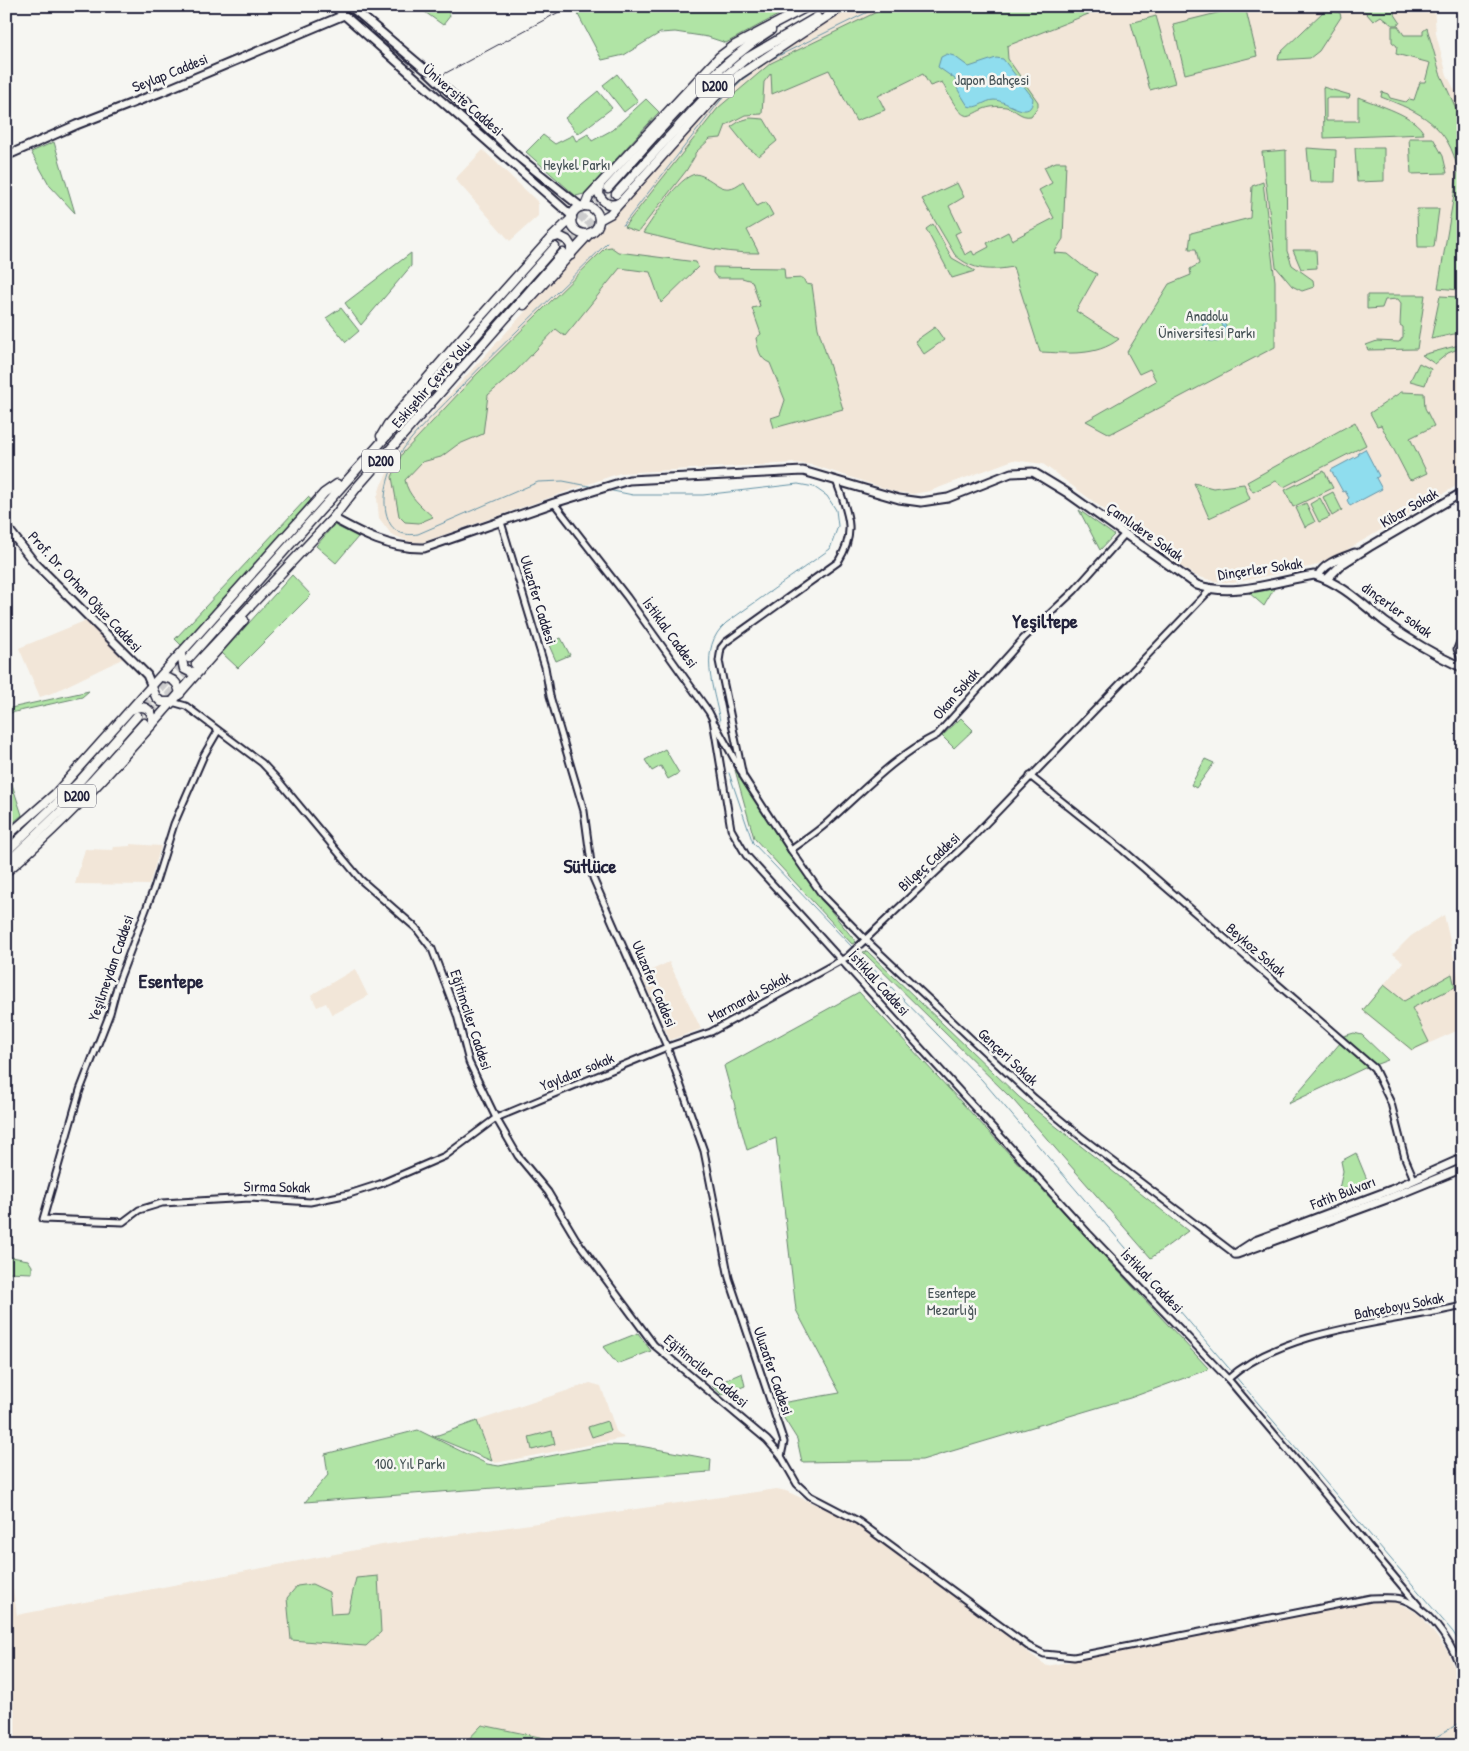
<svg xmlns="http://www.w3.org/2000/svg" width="1469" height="1751" viewBox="0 0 1469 1751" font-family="'Patrick Hand',sans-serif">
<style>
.built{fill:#f2e6d8}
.green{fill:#b0e4a5;stroke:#698370}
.water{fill:#8fddee;stroke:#6392a6}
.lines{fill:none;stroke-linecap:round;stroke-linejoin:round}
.stream{stroke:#6392a6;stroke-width:1}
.highway-tunnel{stroke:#cccccd;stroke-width:8;stroke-dasharray:8 4;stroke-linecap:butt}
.minor-casing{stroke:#22223b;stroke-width:9}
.major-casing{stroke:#22223b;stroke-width:11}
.highway-casing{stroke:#22223b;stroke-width:11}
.minor{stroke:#f6f6f2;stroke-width:5}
.major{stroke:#f6f6f2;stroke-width:7}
.highway{stroke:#f6f6f2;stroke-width:8}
.tram{stroke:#22223b;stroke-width:1}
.labels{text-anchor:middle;stroke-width:5;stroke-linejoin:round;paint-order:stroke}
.shield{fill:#f6f6f2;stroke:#626272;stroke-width:1}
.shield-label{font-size:14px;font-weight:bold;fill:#22223b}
.street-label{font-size:15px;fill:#22223b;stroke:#f6f6f2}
.park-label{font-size:15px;fill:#465256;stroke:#f6f6f2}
.district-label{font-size:20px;font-weight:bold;fill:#22223b;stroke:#f6f6f2}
</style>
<rect width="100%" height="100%" fill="#f6f6f2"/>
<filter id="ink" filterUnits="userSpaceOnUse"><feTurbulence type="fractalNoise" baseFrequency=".02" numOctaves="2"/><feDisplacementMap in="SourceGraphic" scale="10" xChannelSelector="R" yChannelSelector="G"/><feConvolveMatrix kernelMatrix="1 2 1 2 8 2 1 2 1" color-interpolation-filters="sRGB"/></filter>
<g filter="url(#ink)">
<g class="built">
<polygon points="854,6 1434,6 1436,34 1447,75 1463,106 1463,482 1345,551 1314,566 1233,583 1214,581 1196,576 1180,566 1043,464 1013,460 930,491 913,494 896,492 813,465 795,463 620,473 423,542 410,542 391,534 379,518 377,498 381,485 401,447 730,88 768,58"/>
<polygon points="483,150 538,202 538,216 510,241 455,179"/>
<polygon points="87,620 124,658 52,693 40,697 19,648"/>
<polygon points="130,844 161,846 149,885 75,884 85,849 113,850 114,847 130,846"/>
<polygon points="1444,915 1463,997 1463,1028 1412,1051 1362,1010 1403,962 1393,954 1411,936"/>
<polygon points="669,962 701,1029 670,1040 641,975"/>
<polygon points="355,969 368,996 332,1015 326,1003 317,1007 311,995"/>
<polygon points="590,1383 601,1386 616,1431 624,1438 495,1463 492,1461 477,1421"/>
<polygon points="777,1489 786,1491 848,1519 1047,1666 1342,1607 1382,1601 1398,1603 1414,1611 1423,1618 1448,1652 1463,1693 1463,1718 1461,1720 1463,1745 6,1745 6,1546 17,1615 382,1545"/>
</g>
<g class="green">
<polygon points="427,6 446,6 450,16 443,25 422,10"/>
<polygon points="576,6 795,6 726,43 708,37 675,32 660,33 624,55 602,60 574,7"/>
<path d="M889 6H1109L1007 46 1008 59 1038 102V107L1031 116C1020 118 1016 109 1006 107 965 101 973 143 942 82L930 86 923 74 878 96 885 110 856 121 829 70 772 94 771 73 764 82 762 114 745 115 726 125 721 138 710 139 695 153V156L686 171 638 232 624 227 718 108 771 63Z"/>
<polygon points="1245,6 1257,56 1185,74 1173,24"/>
<polygon points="1360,6 1396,6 1394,13 1400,22 1398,25 1392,25 1381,16 1373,21"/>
<polygon points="1325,10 1340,13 1341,17 1319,51 1310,58 1278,60 1279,54"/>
<polygon points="1156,16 1175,83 1150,90 1131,23"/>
<path d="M1392 26H1398L1404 35H1423V31L1427 28 1440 73 1463 124V150L1456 157 1463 156V286L1459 290 1438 288 1458 171C1449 125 1420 112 1381 97L1382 92 1388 94 1390 98 1406 102 1409 99 1414 100 1420 82H1425L1430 63 1396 54 1397 46 1392 42Z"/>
<polygon points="617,74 638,101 624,112 603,85"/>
<path d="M1323 87 1350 95 1349 98H1326V121H1358V97C1377 105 1416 115 1424 134L1324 138Z"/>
<polygon points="598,91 612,108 578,134 565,118"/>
<polygon points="646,99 659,112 584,194 576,196 526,152 543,135 555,144 573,135 576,141 588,134 592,141 612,130"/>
<polygon points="750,118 764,119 777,141 759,156 747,147 731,127 740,121"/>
<polygon points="1409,138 1433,138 1443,156 1447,173 1411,174"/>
<polygon points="54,142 75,213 50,186 31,152"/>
<polygon points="1307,148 1336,150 1335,182 1310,182"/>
<polygon points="1355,148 1384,148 1384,181 1357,182"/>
<polygon points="1286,150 1287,251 1292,265 1313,280 1314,287 1302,291 1292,286 1276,267 1262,152"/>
<path d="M1056 162H1066L1063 239 1054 253 1068 254 1084 267 1097 274 1076 311 1119 339C1096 357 1067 353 1040 352L1013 267C991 271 973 271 955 255L922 199 957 183 964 197 949 206 961 231 955 234 965 255 972 251 974 255 989 247 987 243 1008 232 1012 240 1054 218 1039 190 1052 183 1044 167Z"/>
<path d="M696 174C716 178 722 199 743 181L757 206 766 202 773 215 747 230 759 253C720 254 682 242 643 233 654 218 678 176 696 174Z"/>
<polygon points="1263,182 1275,281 1275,347 1110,434 1086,421 1156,381 1150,369 1139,374 1127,352 1169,284 1191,275 1190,269 1199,264 1196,249 1189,249 1191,233 1250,218 1252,186"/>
<polygon points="1417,209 1439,209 1434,247 1418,247"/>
<polygon points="933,224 952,258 975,271 952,278 926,229"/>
<path d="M611 247 618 252 696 262 698 267 661 303 650 272 620 268 565 336 556 329 514 373 488 395 483 434 457 445 441 457 422 462 405 480C408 496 421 506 433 517L419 523 405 522 399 516 392 477 402 454 476 375 605 248Z"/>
<polygon points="1293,250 1316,250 1317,268 1301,269"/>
<polygon points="411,253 411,266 361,325 345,303"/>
<path d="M713 267 784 268 785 279 803 278 806 284 812 285 818 328 843 409 774 428 771 418 780 415 785 400 770 363C759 359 758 348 756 338L761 334 752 308 760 306 752 281 742 278H717L713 273Z"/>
<polygon points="1367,295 1425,295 1417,349 1368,350 1366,345 1377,341 1399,342 1403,337 1403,327 1400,325 1401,303 1398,299 1385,300 1382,308 1367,309"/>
<polygon points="1440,296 1459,297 1463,302 1463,335 1454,334 1431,339"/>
<polygon points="341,308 359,331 346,342 326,318"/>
<polygon points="935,327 944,340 924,354 915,341"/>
<polygon points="1463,344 1463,347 1448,353 1435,364 1422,355"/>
<polygon points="1419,363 1431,369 1425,385 1410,381"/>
<polygon points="1401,392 1424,393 1425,408 1434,426 1410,438 1427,473 1412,480 1409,479 1381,425 1377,426 1370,413"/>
<polygon points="1355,422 1366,445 1284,487 1276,481 1253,492 1247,482"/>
<polygon points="1324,471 1333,488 1293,507 1285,490"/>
<polygon points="1194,483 1213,488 1244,484 1250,499 1209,518"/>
<polygon points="1333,492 1342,510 1332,516 1323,497"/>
<polygon points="308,497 314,502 184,648 175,639"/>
<polygon points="1320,498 1330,517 1319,522 1310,504"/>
<polygon points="1306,503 1315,522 1305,527 1296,508"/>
<polygon points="1079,510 1114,535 1100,550"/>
<polygon points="334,525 358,537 336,563 316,546"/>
<polygon points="292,575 311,595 238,668 222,653"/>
<polygon points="1275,587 1264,606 1248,592"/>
<polygon points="561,638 570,655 556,661 548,643"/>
<polygon points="89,691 82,697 6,714 6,709"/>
<polygon points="961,718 973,730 954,748 942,736"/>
<polygon points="665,749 679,773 668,779 661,766 652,771 645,760"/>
<polygon points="1205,759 1214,763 1196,788 1191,785"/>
<polygon points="6,766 22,815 6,829"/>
<polygon points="735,770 819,896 856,942 852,944 754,838"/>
<polygon points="867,951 1019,1097 1188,1231 1151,1258 1014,1101 863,952"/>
<polygon points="1452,974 1455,987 1412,1008 1429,1042 1412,1050 1363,1010 1384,985 1404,1001"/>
<polygon points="859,992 1209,1369 1130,1398 922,1460 802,1462 797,1439 775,1404 840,1393 796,1310 776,1138 747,1150 724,1066"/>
<polygon points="1354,1033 1362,1035 1388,1060 1372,1066 1340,1037"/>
<polygon points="1341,1042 1369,1066 1288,1104"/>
<polygon points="1356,1153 1370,1187 1337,1198 1343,1171 1341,1161"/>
<polygon points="6,1256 28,1260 32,1266 32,1273 6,1272"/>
<polygon points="638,1333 651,1351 617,1364 603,1347"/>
<polygon points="742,1373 745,1386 722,1395 712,1386"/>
<polygon points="477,1421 492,1461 432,1436 438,1435"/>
<polygon points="607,1421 610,1431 592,1437 588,1427"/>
<polygon points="418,1430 487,1464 499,1466 606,1445 640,1446 711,1459 710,1472 305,1502 328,1475 325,1454"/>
<polygon points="552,1431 555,1444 532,1450 529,1437"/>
<polygon points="378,1576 381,1632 366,1646 291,1640 287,1598 297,1586 312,1584 329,1592 331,1614 348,1613 356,1578"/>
<polygon points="482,1725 549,1739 554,1745 463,1745"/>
</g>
<g class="water">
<path d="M947 54 954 56 969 67 996 58 1003 59 1033 98C1032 124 1007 100 994 100 985 100 977 110 968 106L958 90 955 79 938 67 941 57Z"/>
<polygon points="1213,317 1223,320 1227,329 1225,337 1220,341 1219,338 1223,332 1216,333 1224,329 1222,324 1216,320 1207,323 1205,332 1207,336 1214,333 1209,338 1217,339 1218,342 1205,340 1201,331 1204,321"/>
<polygon points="1365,449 1379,476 1376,478 1382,489 1350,506 1347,500 1349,498 1345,491 1343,492 1331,470 1359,455 1358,453"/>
</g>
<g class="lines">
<g class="stream">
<polyline points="623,225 720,101 743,79 770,60 880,6"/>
<path d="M594 487 563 481 538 482 418 534C405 536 393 533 388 519 381 501 387 477 396 460 410 436 434 415 453 395 503 343 556 294 607 243"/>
<path d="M608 490 633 495H703L798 484 814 487 827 496 836 510 838 526 830 549 726 623C697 648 714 689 720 721"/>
<polyline points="729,773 753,843 853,948"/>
<polyline points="856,951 982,1080 1233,1373"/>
<polyline points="1235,1376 1453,1632 1463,1648"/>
<polyline points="1429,1745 1431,1740 1463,1721"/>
</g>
<g class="highway-tunnel">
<polyline points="555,247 608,188"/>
<polyline points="563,253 616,194"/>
<polyline points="137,716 186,661"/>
<polyline points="144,723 196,664"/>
</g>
<defs>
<g id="minor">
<path d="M836 480C847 512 858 531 838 562L726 642 721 648 719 661 743 776 791 850 823 896 866 940 1034 1098 1080 1136 1235 1254"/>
<polyline points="554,503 627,597 709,712 713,720 731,829 746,855 1088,1233 1228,1379 1418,1605"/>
<polyline points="501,522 545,667 550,696 584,811 593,878 667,1047 704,1151 729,1278 784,1442 781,1456"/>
<polyline points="1463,635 1457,649 1463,662"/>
<path d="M172 702 186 706 262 763 278 780 361 880 416 928 432 949 457 1015 469 1062 496 1118 518 1156 548 1192 576 1239 654 1345 767 1440 781 1456 797 1484 810 1496 858 1521 1028 1646 1044 1654 1074 1657 1371 1598C1384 1598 1398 1596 1409 1602 1435 1615 1455 1649 1463 1676"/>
<polyline points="715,724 741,771"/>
<polyline points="218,731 204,755 174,824 154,888 118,983 110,1013 80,1090 43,1219 123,1222 139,1210 162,1203 250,1198 310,1202 349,1194 380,1184 445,1156 496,1118 667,1047 711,1032 847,957 971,839 1210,590"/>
<polyline points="1030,776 1123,850 1374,1068 1391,1103 1405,1158 1414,1179"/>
<path d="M791 850C803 841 817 832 828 822 862 792 896 755 937 735L1024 638 1074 591 1124 535"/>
<path d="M1228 1379C1284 1328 1391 1323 1463 1306"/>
</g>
<g id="major">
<polyline points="334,6 572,216"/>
<polyline points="350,6 427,71 516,155 581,207"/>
<polyline points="6,156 76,125 161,92 344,15"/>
<path d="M333 518C362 534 390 549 424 548L554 503 629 480 803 471 899 499 921 502 948 498 1011 473 1033 472 1066 492 1197 585C1233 598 1277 581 1314 575 1343 584 1362 604 1385 622 1409 640 1435 655 1463 668"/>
<polyline points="6,526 33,561 147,675 152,687"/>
<path d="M1318 576C1324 563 1342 558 1355 553"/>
<polyline points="1327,579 1342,564 1369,547 1463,492"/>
<polyline points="1235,1254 1255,1241 1391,1190 1463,1158"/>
<polyline points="1237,1254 1392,1197 1463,1168"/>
</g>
<g id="highway">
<path d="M600 185 599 194C603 203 611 208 620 202"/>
<path d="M608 188C659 132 707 71 771 30"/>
<polyline points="616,194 724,77 747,58 817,17"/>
<polyline points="585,206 589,196 719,57 735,45 809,6"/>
<circle cx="585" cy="220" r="14"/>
<polyline points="599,220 610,214 714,98 739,75 843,6"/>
<polyline points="552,238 559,236 567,240 571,246 571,255"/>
<polyline points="524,305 590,233"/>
<polyline points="381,436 388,424 459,341 550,239 572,218"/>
<polyline points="181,655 184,669 190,672 199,671"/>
<polyline points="189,658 555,247"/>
<polyline points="196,664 333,518 358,486 563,253"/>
<path d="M162 677C174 679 178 682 180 694"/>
<polyline points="152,687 156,697 161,702 172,702"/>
<path d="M133 709C146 703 155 712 152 725"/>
<polyline points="6,837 55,794 324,493 337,484"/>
<polyline points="6,852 78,783 137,716"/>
<polyline points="6,864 92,781 144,723"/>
<path d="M6 872C95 797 167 706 244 620"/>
</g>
</defs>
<use href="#minor" class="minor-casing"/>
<use href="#major" class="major-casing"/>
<use href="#highway" class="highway-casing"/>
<use href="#minor" class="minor"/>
<use href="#major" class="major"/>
<use href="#highway" class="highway"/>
<polyline class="tram" points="340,6 417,70 428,75 444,74 570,6"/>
</g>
</g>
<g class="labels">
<g class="shield">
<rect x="696" y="74.5" width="38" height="23" rx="4"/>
<rect x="362" y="449.5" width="38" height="23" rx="4"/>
<rect x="58" y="784.5" width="38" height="23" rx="4"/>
</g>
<g class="shield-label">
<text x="715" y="91">D200</text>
<text x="381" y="466">D200</text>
<text x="77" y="801">D200</text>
</g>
<g class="street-label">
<text transform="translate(170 73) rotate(-22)" y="5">Seylap Caddesi</text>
<text transform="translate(463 100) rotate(41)" y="5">Üniversite Caddesi</text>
<text transform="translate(431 384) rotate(-49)" y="5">Eskişehir Çevre Yolu</text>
<text transform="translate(1409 508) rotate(-30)" y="5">Kibar Sokak</text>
<text transform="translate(1145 532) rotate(35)" y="5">Çamlıdere Sokak</text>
<text transform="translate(1260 569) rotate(-8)" y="5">Dinçerler Sokak</text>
<text transform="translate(85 592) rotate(47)" y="5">Prof. Dr. Orhan Oğuz Caddesi</text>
<text transform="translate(538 600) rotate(73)" y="5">Uluzafer Caddesi</text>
<text transform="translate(1397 610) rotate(36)" y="5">dinçerler sokak</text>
<text transform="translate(670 633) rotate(54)" y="5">İstiklal Caddesi</text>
<text transform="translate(956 694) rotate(-49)" y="5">Okan Sokak</text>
<text transform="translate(929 862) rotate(-43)" y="5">Bilgeç Caddesi</text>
<text transform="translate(1256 950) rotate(41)" y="5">Beykoz Sokak</text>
<text transform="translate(111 968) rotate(-71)" y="5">Yeşilmeydan Caddesi</text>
<text transform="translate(879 983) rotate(48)" y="5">İstiklal Caddesi</text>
<text transform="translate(654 984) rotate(67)" y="5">Uluzafer Caddesi</text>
<text transform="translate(749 997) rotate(-28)" y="5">Marmaralı Sokak</text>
<text transform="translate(471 1020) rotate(72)" y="5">Eğitimciler Caddesi</text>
<text transform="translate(1008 1057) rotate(43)" y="5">Gençeri Sokak</text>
<text transform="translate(577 1072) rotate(-22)" y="5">Yaylalar sokak</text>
<text transform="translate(277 1187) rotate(1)" y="5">Sırma Sokak</text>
<text transform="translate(1343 1193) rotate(-21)" y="5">Fatih Bulvarı</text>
<text transform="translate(1152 1281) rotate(46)" y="5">İstiklal Caddesi</text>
<text transform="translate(1399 1306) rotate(-11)" y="5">Bahçeboyu Sokak</text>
<text transform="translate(706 1371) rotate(40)" y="5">Eğitimciler Caddesi</text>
<text transform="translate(773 1371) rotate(71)" y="5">Uluzafer Caddesi</text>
</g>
<g class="park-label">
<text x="992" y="85">Japon Bahçesi</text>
<text x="577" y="170">Heykel Parkı</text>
<text x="1207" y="321">Anadolu<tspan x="1207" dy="17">Üniversitesi Parkı</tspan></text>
<text x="952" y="1298">Esentepe<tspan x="952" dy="17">Mezarlığı</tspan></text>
<text x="410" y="1469">100. Yıl Parkı</text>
</g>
<g class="district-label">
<text x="1045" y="628">Yeşiltepe</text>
<text x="590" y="873">Sütlüce</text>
<text x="171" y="988">Esentepe</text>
</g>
</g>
<rect width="1469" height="1751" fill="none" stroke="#f6f6f2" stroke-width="25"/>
<rect x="12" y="12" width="1444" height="1726" fill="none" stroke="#22223b" stroke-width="2" filter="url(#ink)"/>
</svg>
